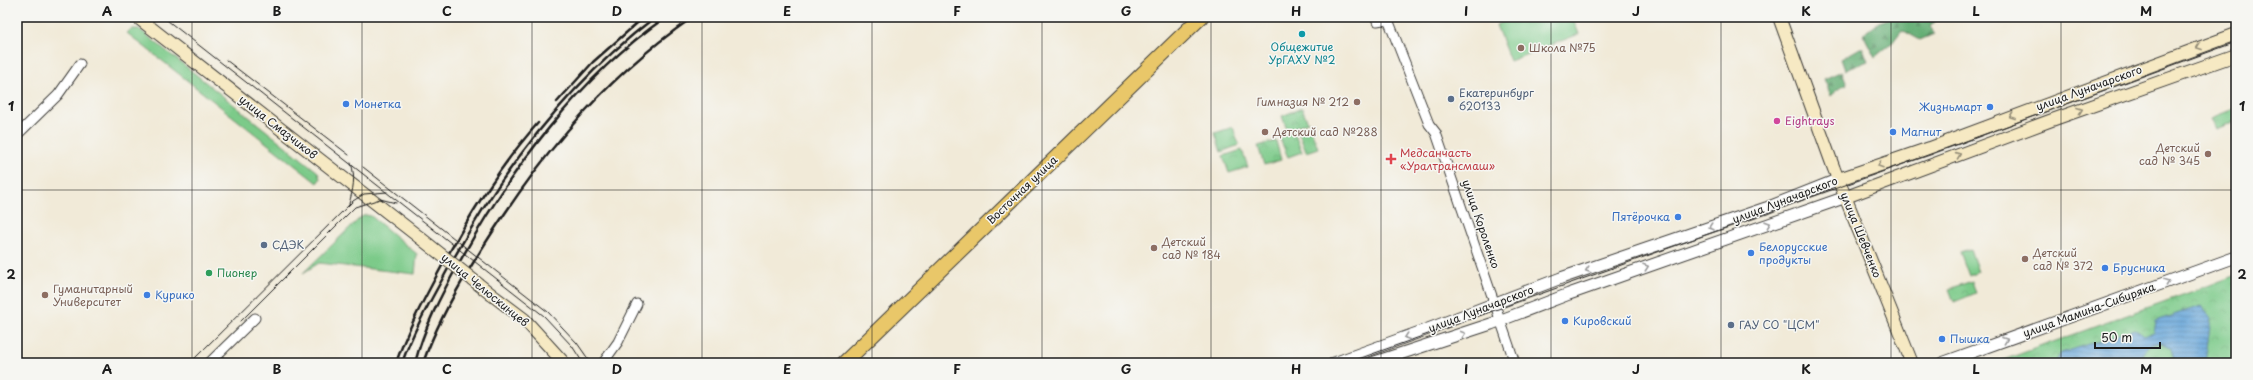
<svg xmlns="http://www.w3.org/2000/svg" width="2253" height="380" viewBox="0 0 2253 380" font-family="'Playpen Sans',sans-serif">
<style>
.green{fill:#7cca89;stroke:#4c7352}
.forest{fill:url(#forest-firs);stroke:#406548}
.park{fill:url(#park-crowns);stroke:#4c7352}
.water{fill:url(#water-rules);stroke:#41607a}
.lines{fill:none;stroke-linecap:round;stroke-linejoin:round}
.minor-casing{stroke:#3c3b38;stroke-width:11}
.tertiary-casing{stroke:#3c3b38;stroke-width:13}
.secondary-casing{stroke:#3c3b38;stroke-width:14}
.primary-casing{stroke:#3c3b38;stroke-width:16}
.minor{stroke:#fff;stroke-width:9}
.tertiary{stroke:#fff;stroke-width:11}
.secondary{stroke:#f6e9c3;stroke-width:12}
.primary{stroke:#e9c769;stroke-width:14}
.tram{stroke:#1c1c1c;stroke-width:1}
.rail{stroke:#1c1c1c;stroke-width:2.5}
.secondary-bridge-casing{stroke:#3c3b38;stroke-width:14;stroke-linecap:butt}
.secondary-bridge{stroke:#f6e9c3;stroke-width:12}
.oneway{stroke:#948d78}
.oneway2{stroke:#999}
.grid{fill:none;stroke:#1c1c1c;stroke-width:1;stroke-opacity:0.55}
.culture-dot{fill:#0f9aa8;stroke:#f6f6f2;stroke-width:1.5}
.education-dot{fill:#8d6e63;stroke:#f6f6f2;stroke-width:1.5}
.service-dot{fill:#5c6f8a;stroke:#f6f6f2;stroke-width:1.5}
.shop-dot{fill:#3f7fe0;stroke:#f6f6f2;stroke-width:1.5}
.hotel-dot{fill:#d1479c;stroke:#f6f6f2;stroke-width:1.5}
.health-dot{fill:#e0444e;stroke:#f6f6f2;stroke-width:1.5}
.leisure-dot{fill:#2e9e5b;stroke:#f6f6f2;stroke-width:1.5}
.labels{text-anchor:middle;stroke-width:3;stroke-linejoin:round;paint-order:stroke}
.culture-label{font-size:11px;fill:#0d838f;stroke:#f6f6f2}
.education-label{font-size:11px;fill:#785e54;stroke:#f6f6f2;text-anchor:start}
.street-label{font-size:11px;fill:#1c1c1c;stroke:#f6f6f2}
.service-label{font-size:11px;fill:#4e5e75;stroke:#f6f6f2;text-anchor:start}
.shop-label{font-size:11px;fill:#366cbe;stroke:#f6f6f2;text-anchor:start}
.hotel-label{font-size:11px;fill:#b23c85;stroke:#f6f6f2;text-anchor:start}
.health-label{font-size:11px;fill:#be3a42;stroke:#f6f6f2;text-anchor:start}
.leisure-label{font-size:11px;fill:#27864d;stroke:#f6f6f2;text-anchor:start}
.neatline{fill:none;stroke:#1c1c1c;stroke-width:1.5}
.grid-label{font-size:13px;text-anchor:middle;font-weight:bold;fill:#1c1c1c}
</style>
<defs>
<pattern id="forest-firs" width="22" height="20" patternUnits="userSpaceOnUse"><rect width="22" height="20" fill="#65ae75"/><path d="M5 1l3.5 6h-7zM16 11l3.5 6h-7z" fill="#528d5f"/></pattern>
<pattern id="park-crowns" width="20" height="18" patternUnits="userSpaceOnUse"><rect width="20" height="18" fill="#7cca89"/><path d="M2 6a3 3 0 1 1 6 0M12 15a3 3 0 1 1 6 0" fill="none" stroke="#6bad76"/></pattern>
<pattern id="water-rules" width="6" height="5" patternUnits="userSpaceOnUse"><rect width="6" height="5" fill="#66a5d9"/><path d="M0 2.5h6" fill="none" stroke="#5386af"/></pattern>
</defs>
<rect width="100%" height="100%" fill="#f6f6f2"/>
<filter id="ink" filterUnits="userSpaceOnUse"><feTurbulence type="fractalNoise" baseFrequency=".025" numOctaves="2"/><feDisplacementMap in="SourceGraphic" scale="8" xChannelSelector="R" yChannelSelector="G"/><feConvolveMatrix kernelMatrix="1 2 1 2 8 2 1 2 1" color-interpolation-filters="sRGB"/></filter>
<filter id="wash" filterUnits="userSpaceOnUse"><feTurbulence type="fractalNoise" baseFrequency=".012" numOctaves="4" result="noise"/><feDisplacementMap in="SourceGraphic" scale="16" xChannelSelector="R" yChannelSelector="G"/><feGaussianBlur stdDeviation="0.9" result="paint"/><feColorMatrix in="noise" values="0 0 0 0 0 0 0 0 0 0 0 0 0 0 0 0 0 1.4 0 .05"/><feComposite in="paint" operator="in"/></filter>
<g filter="url(#wash)">
<rect width="100%" height="100%" fill="#f1ead8"/>
<g class="green">
<polygon points="1516,17 1572,17 1579,34 1510,61 1496,25"/>
<polygon points="131,29 139,29 318,172 320,179 317,183 127,33"/>
<polygon points="366,215 371,216 417,254 415,274 319,263 303,273 361,217"/>
<polygon points="1970,249 1978,272 1969,276 1960,252"/>
</g>
<g class="forest">
<polygon points="1894,17 1933,18 1935,22 1930,25 1934,34 1920,40 1902,30 1892,43 1875,57 1863,34 1879,22"/>
<polygon points="1860,48 1863,48 1868,61 1845,70 1841,59"/>
<polygon points="1842,71 1847,84 1842,86 1831,96 1824,79"/>
</g>
<g class="park">
<polygon points="1302,108 1308,122 1287,130 1282,116"/>
<polygon points="2236,108 2236,121 2216,129 2211,118"/>
<polygon points="1233,127 1239,145 1221,152 1215,133"/>
<polygon points="1310,127 1318,148 1306,152 1298,131"/>
<polygon points="1294,131 1302,152 1288,157 1279,137"/>
<polygon points="1276,141 1281,160 1264,165 1258,146"/>
<polygon points="1242,150 1248,167 1229,173 1223,156"/>
<polygon points="2236,275 2236,363 1995,363 2210,285"/>
<polygon points="1972,281 1976,293 1954,302 1949,289"/>
</g>
<path class="water" d="M2201 306 2211 318 2205 363H2175L2171 349C2158 336 2141 346 2141 363H2055L2061 353 2135 329 2144 336 2153 333 2155 321Z"/>
</g>
<g filter="url(#ink)">
<g class="lines">
<defs>
<g id="minor">
<polyline points="1376,17 1377,21 1383,20 1389,22 1429,124 1436,133 1515,363"/>
<polyline points="17,135 58,95 80,64"/>
<polyline points="209,363 255,318"/>
<polyline points="603,363 618,342 637,304"/>
</g>
<g id="tertiary">
<polyline points="1334,363 1428,329 1561,278 1766,208 1839,179"/>
<polyline points="1372,363 1491,324 1569,294 1846,197"/>
<polyline points="1942,363 2236,257"/>
</g>
<g id="secondary">
<polyline points="137,17 419,237"/>
<polyline points="1779,17 1834,169 1912,363"/>
<polyline points="1839,179 1930,148 2236,34"/>
<polyline points="1846,197 2052,120 2236,55"/>
<polyline points="492,295 524,319 564,363"/>
</g>
<polyline id="primary" points="844,363 1201,17"/>
</defs>
<use href="#minor" class="minor-casing"/>
<use href="#tertiary" class="tertiary-casing"/>
<use href="#secondary" class="secondary-casing"/>
<use href="#primary" class="primary-casing"/>
<use href="#minor" class="minor"/>
<use href="#tertiary" class="tertiary"/>
<use href="#secondary" class="secondary"/>
<use href="#primary" class="primary"/>
<g class="tram">
<polyline points="163,17 544,316 572,346 583,363"/>
<polyline points="226,60 349,155"/>
<polyline points="363,167 548,312 577,343 591,363"/>
<path d="M349 204C353 189 356 178 351 163"/>
<polyline points="241,321 355,207 380,199 396,203"/>
<polyline points="190,363 353,201 364,194 387,192"/>
<polyline points="1347,363 1876,174 2236,42"/>
</g>
<g class="rail">
<polyline points="557,102 593,62 644,17"/>
<path d="M396 363C406 333 422 303 437 275 466 221 497 169 538 123"/>
<path d="M402 363C412 334 428 305 443 278 496 178 565 86 655 17"/>
<path d="M415 363C424 328 441 295 459 263 509 172 579 77 666 17"/>
<path d="M423 363C435 329 451 299 470 268 530 169 596 84 693 17"/>
</g>
<defs>
<polyline id="secondary-bridge" points="419,237 492,295"/>
</defs>
<use href="#secondary-bridge" class="secondary-bridge-casing"/>
<use href="#secondary-bridge" class="secondary-bridge"/>
</g>
<defs><path id="oneway-chevron" d="M-2-3.5L2.5 0L-2 3.5" fill="none" stroke-width="1.6" stroke-linecap="round" stroke-linejoin="round"/></defs>
<g class="oneway">
<use href="#oneway-chevron" transform="translate(2199 47) rotate(160)"/>
<use href="#oneway-chevron" transform="translate(2080 110) rotate(-20)"/>
<use href="#oneway-chevron" transform="translate(2012 116) rotate(160)"/>
<use href="#oneway-chevron" transform="translate(1958 155) rotate(-21)"/>
<use href="#oneway-chevron" transform="translate(1880 165) rotate(161)"/>
</g>
<g class="oneway2">
<use href="#oneway-chevron" transform="translate(1768 224) rotate(-19)"/>
<use href="#oneway-chevron" transform="translate(1711 227) rotate(161)"/>
<use href="#oneway-chevron" transform="translate(1646 267) rotate(-19)"/>
<use href="#oneway-chevron" transform="translate(1588 270) rotate(162)"/>
<use href="#oneway-chevron" transform="translate(2167 282) rotate(-20)"/>
<use href="#oneway-chevron" transform="translate(1463 334) rotate(-19)"/>
<use href="#oneway-chevron" transform="translate(1407 337) rotate(161)"/>
<use href="#oneway-chevron" transform="translate(2005 340) rotate(-20)"/>
</g>
</g>
<path class="grid" d="M192 17V363M362 17V363M532 17V363M702 17V363M872 17V363M1042 17V363M1211 17V363M1381 17V363M1551 17V363M1721 17V363M1891 17V363M2061 17V363M17 190H2236"/>
<circle class="culture-dot" cx="1302" cy="34" r="4"/>
<g class="education-dot">
<circle cx="1521" cy="48" r="4"/>
<circle cx="1357" cy="102" r="4"/>
<circle cx="1265" cy="132" r="4"/>
<circle cx="2208" cy="154" r="4"/>
<circle cx="1154" cy="248" r="4"/>
<circle cx="2025" cy="259" r="4"/>
<circle cx="45" cy="295" r="4"/>
</g>
<g class="service-dot">
<circle cx="1451" cy="99" r="4"/>
<circle cx="264" cy="245" r="4"/>
<circle cx="1731" cy="325" r="4"/>
</g>
<g class="shop-dot">
<circle cx="346" cy="104" r="4"/>
<circle cx="1990" cy="107" r="4"/>
<circle cx="1893" cy="132" r="4"/>
<circle cx="1678" cy="217" r="4"/>
<circle cx="1751" cy="253" r="4"/>
<circle cx="2105" cy="268" r="4"/>
<circle cx="147" cy="295" r="4"/>
<circle cx="1565" cy="321" r="4"/>
<circle cx="1942" cy="339" r="4"/>
</g>
<circle class="hotel-dot" cx="1777" cy="121" r="4"/>
<path class="health-dot" d="M1389 153h4v4h4v4h-4v4h-4v-4h-4v-4h4z"/>
<circle class="leisure-dot" cx="209" cy="273" r="4"/>
<g class="labels">
<g class="culture-label">
<text x="1302" y="51">Общежитие<tspan x="1302" dy="13">УрГАХУ №2</tspan></text>
</g>
<g class="education-label">
<text x="1529" y="52">Школа №75</text>
<text x="1349" y="106" text-anchor="end">Гимназия № 212</text>
<text x="1273" y="136">Детский сад №288</text>
<text x="2200" y="152" text-anchor="end">Детский<tspan x="2200" dy="13">сад № 345</tspan></text>
<text x="1162" y="246">Детский<tspan x="1162" dy="13">сад № 184</tspan></text>
<text x="2033" y="257">Детский<tspan x="2033" dy="13">сад № 372</tspan></text>
<text x="53" y="293">Гуманитарный<tspan x="53" dy="13">Университет</tspan></text>
</g>
<g class="street-label">
<text transform="translate(2089 88) rotate(-20)" y="4">улица Луначарского</text>
<text transform="translate(278 127) rotate(38)" y="4">улица Смазчиков</text>
<text transform="translate(1022 190) rotate(-44)" y="4">Восточная улица</text>
<text transform="translate(1785 200) rotate(-21)" y="4">улица Луначарского</text>
<text transform="translate(1481 224) rotate(71)" y="4">улица Короленко</text>
<text transform="translate(1861 235) rotate(68)" y="4">улица Шевченко</text>
<text transform="translate(485 290) rotate(39)" y="4">улица Челюскинцев</text>
<text transform="translate(1481 309) rotate(-21)" y="4">улица Луначарского</text>
<text transform="translate(2089 310) rotate(-20)" y="4">улица Мамина-Сибиряка</text>
</g>
<g class="service-label">
<text x="1459" y="97">Екатеринбург<tspan x="1459" dy="13">620133</tspan></text>
<text x="272" y="249">СДЭК</text>
<text x="1739" y="329">ГАУ СО "ЦСМ"</text>
</g>
<g class="shop-label">
<text x="354" y="108">Монетка</text>
<text x="1982" y="111" text-anchor="end">Жизньмарт</text>
<text x="1901" y="136">Магнит</text>
<text x="1670" y="221" text-anchor="end">Пятёрочка</text>
<text x="1759" y="251">Белорусские<tspan x="1759" dy="13">продукты</tspan></text>
<text x="2113" y="272">Брусника</text>
<text x="155" y="299">Курико</text>
<text x="1573" y="325">Кировский</text>
<text x="1950" y="343">Пышка</text>
</g>
<g class="hotel-label">
<text x="1785" y="125">Eightrays</text>
</g>
<g class="health-label">
<text x="1400" y="157">Медсанчасть<tspan x="1400" dy="13">«Уралтрансмаш»</tspan></text>
</g>
<g class="leisure-label">
<text x="217" y="277">Пионер</text>
</g>
</g>
<rect width="2253" height="380" fill="none" stroke="#f6f6f2" stroke-width="44"/>
<path d="M2095 342v6h65v-6" fill="none" stroke="#1c1c1c" stroke-width="2"/>
<text x="2101" y="342" font-size="12" fill="#1c1c1c" stroke="#f6f6f2" stroke-width="3" paint-order="stroke">50 m</text>
<rect x="22" y="22" width="2209" height="336" class="neatline"/>
<g class="grid-label">
<text x="107" y="16">A</text>
<text x="277" y="16">B</text>
<text x="447" y="16">C</text>
<text x="617" y="16">D</text>
<text x="787" y="16">E</text>
<text x="957" y="16">F</text>
<text x="1126" y="16">G</text>
<text x="1296" y="16">H</text>
<text x="1466" y="16">I</text>
<text x="1636" y="16">J</text>
<text x="1806" y="16">K</text>
<text x="1976" y="16">L</text>
<text x="2146" y="16">M</text>
<text x="11" y="111">1</text>
<text x="2242" y="111">1</text>
<text x="11" y="279">2</text>
<text x="2242" y="279">2</text>
<text x="107" y="374">A</text>
<text x="277" y="374">B</text>
<text x="447" y="374">C</text>
<text x="617" y="374">D</text>
<text x="787" y="374">E</text>
<text x="957" y="374">F</text>
<text x="1126" y="374">G</text>
<text x="1296" y="374">H</text>
<text x="1466" y="374">I</text>
<text x="1636" y="374">J</text>
<text x="1806" y="374">K</text>
<text x="1976" y="374">L</text>
<text x="2146" y="374">M</text>
</g>
</svg>
